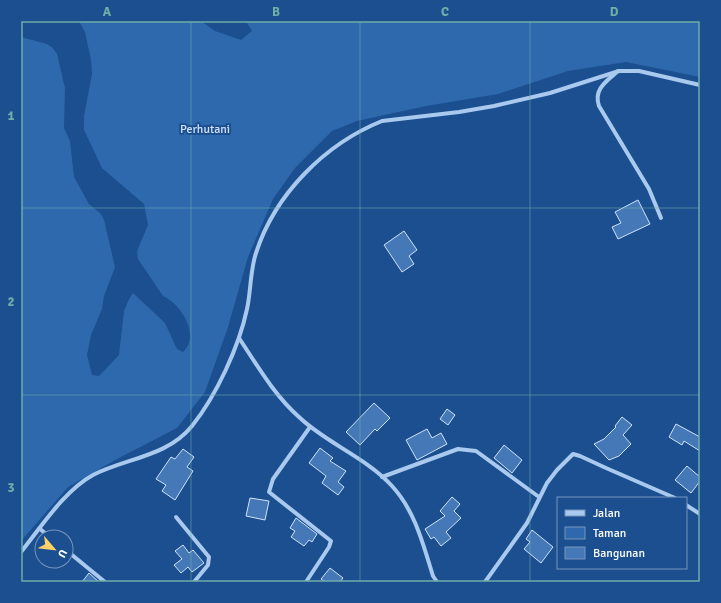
<svg xmlns="http://www.w3.org/2000/svg" width="721" height="603" viewBox="0 0 721 603" font-family="Signika,sans-serif">
<style>
.green{fill:#2e69ad}
.building{fill:#4478b7;stroke:#cfe3fa}
.lines{fill:none;stroke-linecap:round;stroke-linejoin:round}
.street{stroke:#a9c9ee;stroke-width:4}
.grid{fill:none;stroke:#6fada8;stroke-width:1;stroke-opacity:0.55}
.labels{text-anchor:middle;stroke-width:4;stroke-linejoin:round;paint-order:stroke}
.park-label{font-size:12px;fill:#cfe3fa;stroke:#1b4f8f}
.neatline{fill:none;stroke:#6fada8;stroke-width:1.5}
.grid-label{font-size:13px;text-anchor:middle;font-weight:bold;fill:#6fada8}
</style>
<rect width="100%" height="100%" fill="#1b4f8f"/>
<path class="green" d="M79 21H201L215 31 241 40 252 31 246 21H700V77L626 62 568 71 498 94 426 106 357 121 332 131 295 168 273 199 248 257 228 327 205 392 177 428 117 459 68 487 21 541V37L47 44 53 48 57 54 65 88 64 128 70 141 74 177 89 204 101 214 104 220 115 267 104 296 102 309 91 335 87 355 92 375 99 376 119 355 124 311 129 299 133 293 165 323 177 349 183 352C201 335 181 304 163 296L138 259 137 251 148 225 144 204 102 168 84 130V116L92 74 91 60 85 32Z"/>
<g class="building">
<polygon points="638,200 650,224 618,239 612,227 621,223 615,212"/>
<polygon points="404,231 417,250 409,256 414,264 402,272 384,245"/>
<polygon points="374,403 390,418 377,431 375,429 360,445 346,432"/>
<polygon points="447,409 455,415 448,425 440,419"/>
<polygon points="622,417 632,425 623,435 631,444 619,456 609,460 594,444 604,439 616,427 615,426"/>
<polygon points="676,424 700,437 700,451 684,441 682,445 669,437"/>
<polygon points="427,429 432,438 441,433 447,444 417,460 406,440"/>
<polygon points="504,445 522,460 512,473 494,458"/>
<polygon points="320,448 333,458 330,461 346,471 338,482 344,487 338,495 322,483 326,476 309,463"/>
<polygon points="183,449 194,457 187,467 193,471 175,500 162,491 166,485 156,479 171,457 175,459"/>
<polygon points="687,466 700,477 700,481 691,493 675,480"/>
<polygon points="452,497 460,504 454,511 461,518 446,532 451,538 441,546 434,537 431,539 425,529 445,516 440,511"/>
<polygon points="250,498 269,501 265,520 246,516"/>
<polygon points="296,518 317,534 312,542 309,540 304,546 291,537 295,531 290,528"/>
<polygon points="532,530 553,547 541,563 524,549 530,542 526,539"/>
<polygon points="183,545 189,553 193,550 204,563 192,572 188,567 181,573 174,565 182,559 175,551"/>
<polygon points="330,568 343,578 340,582 325,582 321,579"/>
<polygon points="89,573 99,582 82,582"/>
</g>
<g class="lines">
<g class="street">
<path d="M618 71C607 81 593 89 599 106L649 189 661 218"/>
<path d="M239 338C257 365 274 395 299 417 326 443 367 458 392 486 415 511 423 544 433 576L437 582"/>
<polyline points="382,477 458,449 476,451 539,497"/>
<polyline points="686,505 700,514"/>
<polyline points="176,517 209,557 208,565 194,582"/>
<polyline points="40,529 50,537"/>
<polyline points="66,550 105,582"/>
<path d="M21 552C41 527 65 490 93 475 126 458 167 457 192 426 216 396 239 347 247 309 251 291 250 271 256 253 275 194 325 144 382 121L459 112 494 106 550 93 619 71H639L700 85"/>
<polyline points="306,582 329,547 331,541 269,492 273,479 310,427"/>
<polyline points="485,582 527,523 547,483 557,470 573,454 580,456 606,468 675,498"/>
</g>
</g>
<path class="grid" d="M191 21V582M360 21V582M530 21V582M21 208H700M21 395H700"/>
<g class="labels">
<g class="park-label">
<text x="205" y="133">Perhutani</text>
</g>
</g>
<rect width="721" height="603" fill="none" stroke="#1b4f8f" stroke-width="44"/>
<rect x="557" y="497" width="130" height="72" fill="#1b4f8f" stroke="#7695bc"/>
<rect x="565" y="510" width="20" height="6" fill="#a9c9ee" stroke="#7695bc"/>
<text x="593" y="517" font-size="12" fill="#ffffff">Jalan</text>
<rect x="565" y="527" width="20" height="12" fill="#2e69ad" stroke="#7695bc"/>
<text x="593" y="537" font-size="12" fill="#ffffff">Taman</text>
<rect x="565" y="547" width="20" height="12" fill="#4478b7" stroke="#7695bc"/>
<text x="593" y="557" font-size="12" fill="#ffffff">Bangunan</text>
<g transform="translate(54 549) rotate(118)"><circle r="19" fill="#1b4f8f" stroke="#7695bc"/>
<path d="M0-3L7 15L0 10L-7 15Z" fill="#ffd166"/>
<text y="-6" font-size="11" font-weight="bold" text-anchor="middle" fill="#ffffff">U</text>
</g>
<rect x="22" y="22" width="677" height="559" class="neatline"/>
<g class="grid-label">
<text x="107" y="16">A</text>
<text x="276" y="16">B</text>
<text x="445" y="16">C</text>
<text x="614" y="16">D</text>
<text x="11" y="120">1</text>
<text x="11" y="306">2</text>
<text x="11" y="492">3</text>
</g>
</svg>
